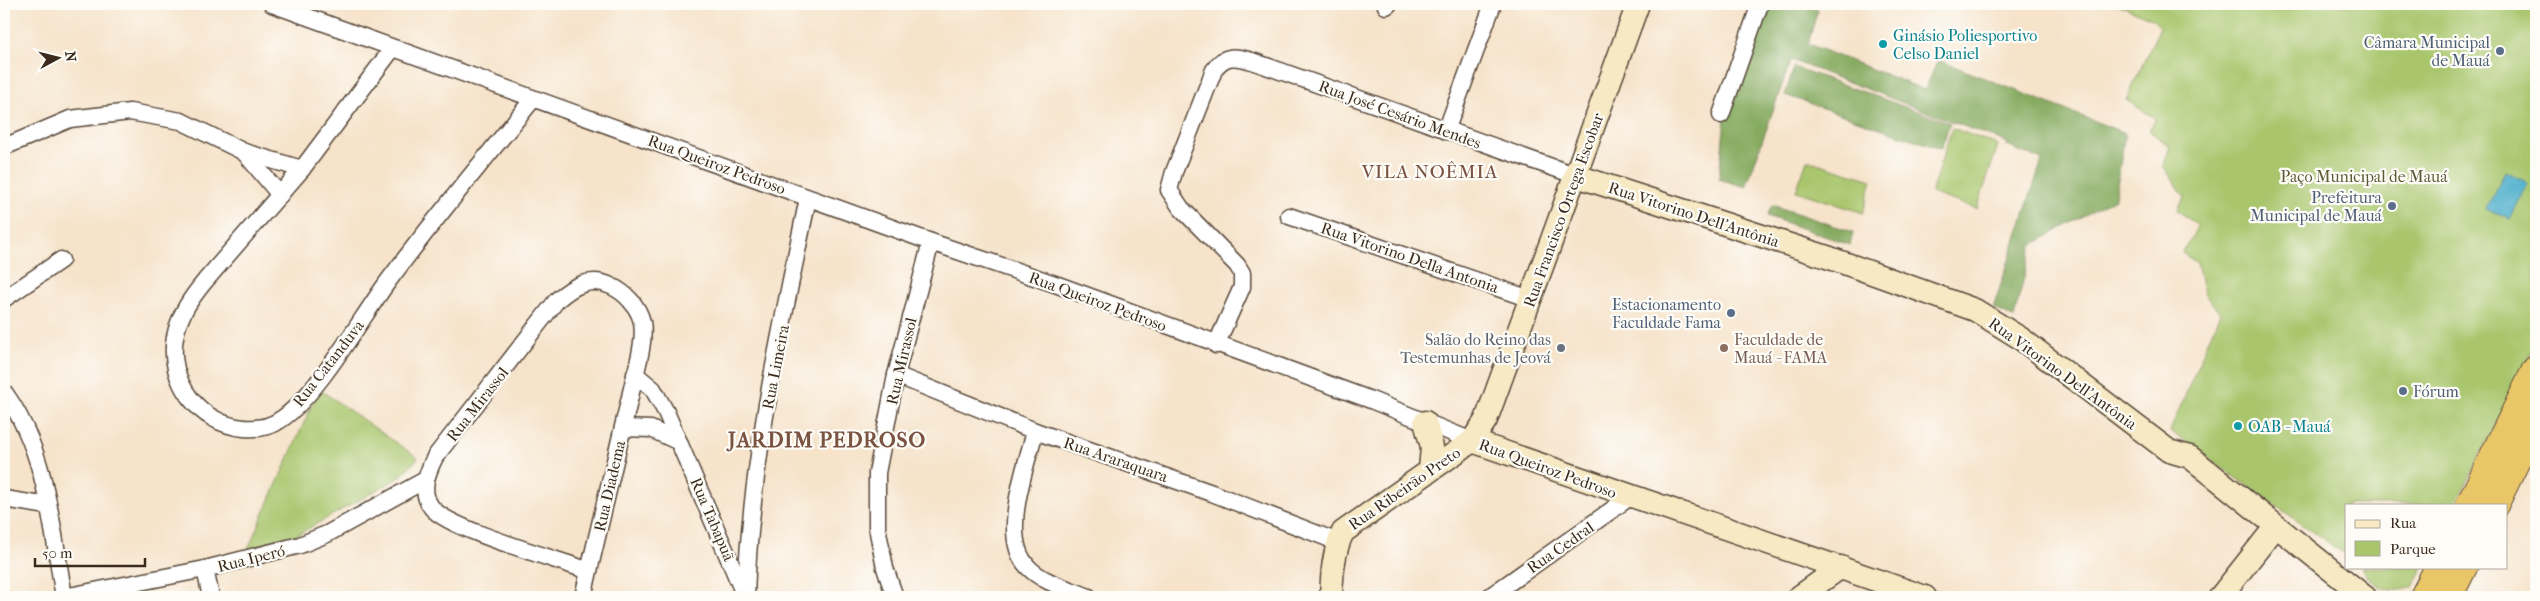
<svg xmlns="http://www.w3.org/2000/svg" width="2540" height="601" viewBox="0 0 2540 601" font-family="'IM FELL French Canon',serif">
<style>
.green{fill:#a9c66d;stroke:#727846}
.forest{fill:#86ab60;stroke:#606a3f}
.water{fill:#4dafcc;stroke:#446c75}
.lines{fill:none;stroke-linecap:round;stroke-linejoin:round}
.street-casing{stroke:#574638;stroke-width:19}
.secondary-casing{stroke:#574638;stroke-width:25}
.highway-casing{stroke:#574638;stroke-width:30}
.street{stroke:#fff;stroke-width:16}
.secondary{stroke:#f6e9c3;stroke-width:22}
.highway{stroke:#e9c769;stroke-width:28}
.culture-dot{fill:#0f9aa8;stroke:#fdfcf7;stroke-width:2}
.service-dot{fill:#5c6f8a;stroke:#fdfcf7;stroke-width:2}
.worship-dot{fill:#6b7280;stroke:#fdfcf7;stroke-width:2}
.education-dot{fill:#8d6e63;stroke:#fdfcf7;stroke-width:2}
.labels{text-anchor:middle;stroke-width:4.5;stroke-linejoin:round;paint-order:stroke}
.culture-label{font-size:16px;fill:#0d838f;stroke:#fdfcf7;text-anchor:start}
.service-label{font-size:16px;fill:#4e5e75;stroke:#fdfcf7;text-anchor:end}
.street-label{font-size:16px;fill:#3b2a1e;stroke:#fdfcf7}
.park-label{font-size:16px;fill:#5c5936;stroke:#fdfcf7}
.worship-label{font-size:16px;fill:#5b616d;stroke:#fdfcf7;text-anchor:end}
.education-label{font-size:16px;fill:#785e54;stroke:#fdfcf7;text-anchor:start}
.quarter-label{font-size:19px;letter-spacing:1px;fill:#7b5343;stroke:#fdfcf7}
.district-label{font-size:21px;font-weight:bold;letter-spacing:1px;fill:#7b5343;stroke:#fdfcf7}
</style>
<rect width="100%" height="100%" fill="#fdfcf7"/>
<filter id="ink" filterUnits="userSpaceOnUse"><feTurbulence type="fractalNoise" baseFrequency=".02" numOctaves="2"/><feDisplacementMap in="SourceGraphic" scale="10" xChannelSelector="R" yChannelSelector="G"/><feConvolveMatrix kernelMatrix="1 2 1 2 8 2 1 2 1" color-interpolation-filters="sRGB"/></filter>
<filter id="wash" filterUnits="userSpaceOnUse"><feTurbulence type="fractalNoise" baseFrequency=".0096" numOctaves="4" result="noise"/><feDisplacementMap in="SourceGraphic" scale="20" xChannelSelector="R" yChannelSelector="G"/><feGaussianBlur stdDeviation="1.12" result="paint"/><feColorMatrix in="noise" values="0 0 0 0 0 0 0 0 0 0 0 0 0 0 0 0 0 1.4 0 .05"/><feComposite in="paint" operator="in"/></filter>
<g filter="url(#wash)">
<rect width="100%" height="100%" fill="#f6e3ca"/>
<g class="green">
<polygon points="2117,4 2536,4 2536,345 2455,505 2346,505 2346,555 2170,431 2220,313 2204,294 2197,263 2182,253 2198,226 2177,210 2185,197 2163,166 2170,147 2149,130 2155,118 2126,100 2160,27 2152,19"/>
<polygon points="1952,128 1998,145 1977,209 1931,193"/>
<polygon points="1807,160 1872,180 1863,213 1796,191"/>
<polygon points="319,389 418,458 400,477 297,535 248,549"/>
<path d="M2361 567H2424L2413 587C2391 595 2373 588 2361 567Z"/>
</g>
<g class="forest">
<polygon points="1767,4 1802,4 1818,9 1808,44 1925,90 1938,60 2125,133 2115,198 2032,245 2014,318 1993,308 2042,160 2007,146 2008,143 1791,60 1746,187 1719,179 1725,118"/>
<polygon points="1794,67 1950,123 1941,149 1785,95"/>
<polygon points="1772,205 1853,232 1850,245 1767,216"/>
</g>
<polygon class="water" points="2505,171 2528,183 2510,219 2487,208"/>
</g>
<g filter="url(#ink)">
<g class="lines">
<defs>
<g id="street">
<polyline points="272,4 931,242 1058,285 1371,400 1472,441"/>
<polyline points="1386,6 1389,4"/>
<path d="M393 48 302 169 205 281C191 298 179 315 175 337 167 381 199 424 244 428 257 429 269 428 280 420 317 396 361 318 389 280 435 218 485 159 533 99"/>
<polyline points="1721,115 1760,4"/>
<polyline points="1446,131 1493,4"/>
<polyline points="4,147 70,119 130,112 181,121 244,152 302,169"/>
<polyline points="244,152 280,195"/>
<polyline points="1289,216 1530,299"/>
<polyline points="4,299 61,260"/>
<path d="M1216 345 1242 287V273L1237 265 1181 208 1169 190 1174 172 1214 70C1224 54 1236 56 1252 61L1577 176"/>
<polyline points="635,374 653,389 666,412 744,594"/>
<polyline points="896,375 1035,431 1212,493 1338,542"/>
<path d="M4 392C47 451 52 528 64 597"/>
<polyline points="623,428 651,429 679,442"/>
<path d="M1035 431C1026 467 999 537 1028 567 1043 583 1070 589 1089 597"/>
<polyline points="4,499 48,506"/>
<polyline points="205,569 211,597"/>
<polyline points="64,597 205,569 300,545 327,534 425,480"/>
<path d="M583 597 589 571C603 513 616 455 630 397 634 376 646 343 642 322 638 306 626 293 611 286 590 276 573 286 557 300L435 457C427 473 419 492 432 508 450 530 557 559 589 571"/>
<path d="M746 597C750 462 781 330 808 198"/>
<polyline points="895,597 885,568 877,527 877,473 896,375 931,242"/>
<polyline points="1489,597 1630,497"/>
</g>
<g id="secondary">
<polyline points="1577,176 1830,258 1975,310 2020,338 2169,451 2190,457 2365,597"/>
<polyline points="1425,422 1432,447 1430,470"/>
<polyline points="1472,441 1925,597"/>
<path d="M1331 597C1332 575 1333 552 1343 532L1472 441 1486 420 1638 4"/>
<polyline points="1799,597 1841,567"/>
<polyline points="2220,597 2276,526"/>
</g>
<g id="highway">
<polyline points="2470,505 2536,370"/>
<polyline points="2494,505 2536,419"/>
<polyline points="2424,597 2439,567"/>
<polyline points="2448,597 2463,567"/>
</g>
</defs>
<use href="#street" class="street-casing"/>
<use href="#secondary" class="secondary-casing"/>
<use href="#highway" class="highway-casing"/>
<use href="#street" class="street"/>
<use href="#secondary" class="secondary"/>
<use href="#highway" class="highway"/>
</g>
</g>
<g class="culture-dot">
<circle cx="1883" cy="44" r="5"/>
<circle cx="2238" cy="426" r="5"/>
</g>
<g class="service-dot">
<circle cx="2500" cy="51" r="5"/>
<circle cx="2392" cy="206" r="5"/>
<circle cx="1731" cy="313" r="5"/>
<circle cx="2403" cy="391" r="5"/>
</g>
<circle class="worship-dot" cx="1561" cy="348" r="5"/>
<circle class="education-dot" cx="1724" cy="348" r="5"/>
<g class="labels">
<g class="culture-label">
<text x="1893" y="41">Ginásio Poliesportivo<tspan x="1893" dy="18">Celso Daniel</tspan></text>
<text x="2248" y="432">OAB - Mauá</text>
</g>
<g class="service-label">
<text x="2490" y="48">Câmara Municipal<tspan x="2490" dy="18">de Mauá</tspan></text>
<text x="2382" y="203">Prefeitura<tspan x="2382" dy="18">Municipal de Mauá</tspan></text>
<text x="1721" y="310">Estacionamento<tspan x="1721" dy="18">Faculdade Fama</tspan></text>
<text x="2413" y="397" text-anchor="start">Fórum</text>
</g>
<g class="street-label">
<text transform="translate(1400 114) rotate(20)" y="6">Rua José Cesário Mendes</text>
<text transform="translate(717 164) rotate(20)" y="6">Rua Queiroz Pedroso</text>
<text transform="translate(1563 210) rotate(-70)" y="6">Rua Francisco Ortega Escobar</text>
<text transform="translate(1694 214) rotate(18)" y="6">Rua Vitorino Dell'Antônia</text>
<text transform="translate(1410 257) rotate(19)" y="6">Rua Vitorino Della Antonia</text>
<text transform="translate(1098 301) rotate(20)" y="6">Rua Queiroz Pedroso</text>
<text transform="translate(901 361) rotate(-77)" y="6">Rua Mirassol</text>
<text transform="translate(328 363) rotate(-52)" y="6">Rua Catanduva</text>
<text transform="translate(775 367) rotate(-79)" y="6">Rua Limeira</text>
<text transform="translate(2063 373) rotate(36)" y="6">Rua Vitorino Dell'Antônia</text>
<text transform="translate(477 404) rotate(-52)" y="6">Rua Mirassol</text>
<text transform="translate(1116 459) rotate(19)" y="6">Rua Araraquara</text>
<text transform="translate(1548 468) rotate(20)" y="6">Rua Queiroz Pedroso</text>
<text transform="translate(609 486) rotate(-77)" y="6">Rua Diadema</text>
<text transform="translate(1404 488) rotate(-35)" y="6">Rua Ribeirão Preto</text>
<text transform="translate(713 519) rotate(67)" y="6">Rua Tabapuã</text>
<text transform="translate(1560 547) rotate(-35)" y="6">Rua Cedral</text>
<text transform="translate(251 558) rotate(-14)" y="6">Rua Iperó</text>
</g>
<g class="park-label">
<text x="2364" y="182">Paço Municipal de Mauá</text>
</g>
<g class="worship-label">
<text x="1551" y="345">Salão do Reino das<tspan x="1551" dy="18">Testemunhas de Jeová</tspan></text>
</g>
<g class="education-label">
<text x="1734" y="345">Faculdade de<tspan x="1734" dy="18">Mauá - FAMA</tspan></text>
</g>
<g class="quarter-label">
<text x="1430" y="178">VILA NOÊMIA</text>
</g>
<g class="district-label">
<text x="827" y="447">JARDIM PEDROSO</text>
</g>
</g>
<rect width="2540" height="601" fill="none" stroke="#fdfcf7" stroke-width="20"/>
<rect x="2345" y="504" width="162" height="65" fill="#fdfcf7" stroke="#afa8a0"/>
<rect x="2355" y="520" width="25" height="8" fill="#f6e9c3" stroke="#afa8a0"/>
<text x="2390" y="528" font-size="15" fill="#3b2a1e">Rua</text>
<rect x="2355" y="541" width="25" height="15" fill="#a9c66d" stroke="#afa8a0"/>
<text x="2390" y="554" font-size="15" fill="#3b2a1e">Parque</text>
<g transform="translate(58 58) rotate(83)" stroke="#fdfcf7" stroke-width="4" paint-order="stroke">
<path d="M0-4L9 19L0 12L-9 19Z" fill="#3b2a1e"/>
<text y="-8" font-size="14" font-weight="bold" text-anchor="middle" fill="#3b2a1e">N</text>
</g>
<path d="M35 558v8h110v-8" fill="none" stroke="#3b2a1e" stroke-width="2.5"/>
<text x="42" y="558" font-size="15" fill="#3b2a1e" stroke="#fdfcf7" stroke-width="4" paint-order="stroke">50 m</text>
</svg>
